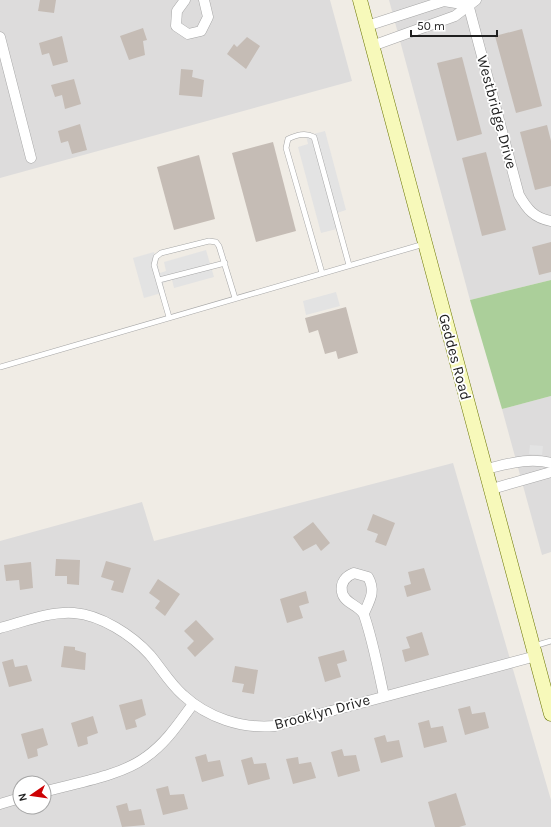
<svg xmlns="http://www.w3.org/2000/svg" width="551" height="827" viewBox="0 0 551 827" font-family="Karla,sans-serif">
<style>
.residential{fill:#dddcdc;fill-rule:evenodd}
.forest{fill:#abcf9a}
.parking{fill:#e3e3e3}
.building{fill:#c5bcb5}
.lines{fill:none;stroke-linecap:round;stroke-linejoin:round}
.service-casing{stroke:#a6a6a6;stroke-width:6}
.minor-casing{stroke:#a6a6a6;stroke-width:11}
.secondary-casing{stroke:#6c7705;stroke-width:15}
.service{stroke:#fff;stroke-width:5}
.minor{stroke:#fff;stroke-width:10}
.secondary{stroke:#f7f9ba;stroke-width:14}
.labels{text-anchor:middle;stroke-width:3.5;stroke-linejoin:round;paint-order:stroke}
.street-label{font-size:15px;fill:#1f1f1f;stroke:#fff}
</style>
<rect width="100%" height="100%" fill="#f0ece5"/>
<g class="residential">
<polygon points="0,0 330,0 352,81 0,178"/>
<polygon points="389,0 551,0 551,280 470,300"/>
<polygon points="551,396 551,552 542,555 502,409"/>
<path d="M453 463 551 800V827H0V541L142 502 154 541ZM20 783H44V807H20Z"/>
</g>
<polygon class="forest" points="551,280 551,396 502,409 470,300"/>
<g class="parking">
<polygon points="325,131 346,210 337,213 341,228 321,233 298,147 308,144 306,136"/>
<polygon points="206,250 214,277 174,288 172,280 163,283 165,292 144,298 133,258 154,252 160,273 166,271 164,262"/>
<polygon points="336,292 340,306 306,315 303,301"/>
<polygon points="530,445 543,446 542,455 529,454"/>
</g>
<g class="building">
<polygon points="40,0 56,0 54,13 38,11"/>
<polygon points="143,28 147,40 143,41 145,55 129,60 120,36"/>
<polygon points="522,29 542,106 516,113 495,36"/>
<polygon points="62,36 68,62 53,66 49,53 42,55 39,43"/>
<polygon points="247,37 260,46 246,69 227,54 234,44 237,47"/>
<polygon points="462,57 482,134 457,141 437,63"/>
<polygon points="181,69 193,70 192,77 204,80 202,97 179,95"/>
<polygon points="74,79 81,104 65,109 62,95 55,97 51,85"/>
<polygon points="80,124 87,150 72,154 68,141 61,143 58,131"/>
<polygon points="547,125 551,141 551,186 535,190 520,132"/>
<polygon points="273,142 296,231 256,242 232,153"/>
<polygon points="486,152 506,230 482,236 462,158"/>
<polygon points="199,155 215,219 174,230 157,167"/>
<polygon points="551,242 551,272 539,275 532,247"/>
<polygon points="346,307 358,353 338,359 336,351 325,354 318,330 309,333 305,318"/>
<polygon points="373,514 395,523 386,546 375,542 378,534 367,530"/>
<polygon points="313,522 330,543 321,551 316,544 303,551 293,537"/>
<polygon points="56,559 80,560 79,585 67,584 67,576 55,576"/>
<polygon points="106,561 131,568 123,593 111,590 114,581 101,577"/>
<polygon points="31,562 33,588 20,590 19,580 6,581 4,565"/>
<polygon points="424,568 431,590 407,597 404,586 411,584 408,572"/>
<polygon points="158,579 180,594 165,616 155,608 160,601 149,593"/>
<polygon points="306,591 309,603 299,606 303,618 287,623 280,599"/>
<polygon points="196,620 214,639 195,657 187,648 194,641 184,631"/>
<polygon points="422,632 429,655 405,662 402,650 410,648 406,637"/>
<polygon points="64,646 75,647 75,650 86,653 85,670 61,667"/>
<polygon points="344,650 347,661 337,664 341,677 325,682 318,657"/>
<polygon points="13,659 15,667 27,665 32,681 9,687 2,662"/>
<polygon points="235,666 258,670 254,694 242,692 244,684 232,682"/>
<polygon points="142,699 146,715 135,720 137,727 126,730 119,705"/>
<polygon points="470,706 472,714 485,712 489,728 465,735 458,709"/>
<polygon points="93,716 98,733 87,737 88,744 78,747 71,723"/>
<polygon points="429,720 431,728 443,726 447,742 424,748 418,723"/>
<polygon points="43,728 48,745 37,749 38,756 28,759 21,734"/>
<polygon points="385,735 387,742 399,740 403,757 381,763 374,738"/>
<polygon points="342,749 344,756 356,755 360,771 338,777 331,752"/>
<polygon points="206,754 208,762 220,760 224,776 202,782 195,757"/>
<polygon points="252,757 254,764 266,763 270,779 248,785 241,760"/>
<polygon points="298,757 299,764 311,762 316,778 293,784 286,759"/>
<polygon points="168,786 170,795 184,794 188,809 163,815 156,789"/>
<polygon points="456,793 466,825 459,827 435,827 428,802"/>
<polygon points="127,803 129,811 141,809 145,825 122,827 116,806"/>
</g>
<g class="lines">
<defs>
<g id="service">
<path d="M322 273 286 148 288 139C297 135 305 132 314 137L349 265"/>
<polyline points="159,280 225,263"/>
<polyline points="169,317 154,265 156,257 161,253 209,241 216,242 219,246 235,298"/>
<polyline points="0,367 424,244"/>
<polyline points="534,646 551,641"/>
</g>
<g id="minor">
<polyline points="185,0 177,11 176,26 188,34 201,31 208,17 204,0"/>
<path d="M467 0 519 195C527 209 534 218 551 221"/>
<polyline points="367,26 444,1 468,5"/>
<polyline points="0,37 31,158"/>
<polyline points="372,46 455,16 476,0"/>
<path d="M486 469C508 464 529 457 551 463"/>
<polyline points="492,489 551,472"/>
<path d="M364 613C370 600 376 591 368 577L354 573C346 576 340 582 342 592 344 604 360 605 364 615 373 641 378 669 384 696"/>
<path d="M0 628C23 622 50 611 74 613 101 615 132 635 150 655 161 668 170 684 183 695 208 718 242 729 275 726L536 656"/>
<path d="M44 792C75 783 121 776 146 757 166 743 179 723 193 704"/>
<polyline points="0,804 20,798"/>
</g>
<polyline id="secondary" points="360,0 551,714"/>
</defs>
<use href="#service" class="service-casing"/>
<use href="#minor" class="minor-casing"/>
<use href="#secondary" class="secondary-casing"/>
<use href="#service" class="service"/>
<use href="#minor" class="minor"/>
<use href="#secondary" class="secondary"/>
</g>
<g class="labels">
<g class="street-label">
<text transform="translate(497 112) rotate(75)" y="5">Westbridge Drive</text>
<text transform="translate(455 357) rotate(75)" y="5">Geddes Road</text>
<text transform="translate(322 712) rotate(-15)" y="5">Brooklyn Drive</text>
</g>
</g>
<g transform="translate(32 795) rotate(257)"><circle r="19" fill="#ffffff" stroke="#a5a5a5"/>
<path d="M0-3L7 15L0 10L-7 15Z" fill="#cd0104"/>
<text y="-6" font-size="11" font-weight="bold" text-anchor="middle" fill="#1f1f1f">N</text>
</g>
<path d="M411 30v6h86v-6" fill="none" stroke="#1f1f1f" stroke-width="2"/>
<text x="417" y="30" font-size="12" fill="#1f1f1f" stroke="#ffffff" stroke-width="3" paint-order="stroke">50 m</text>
</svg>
